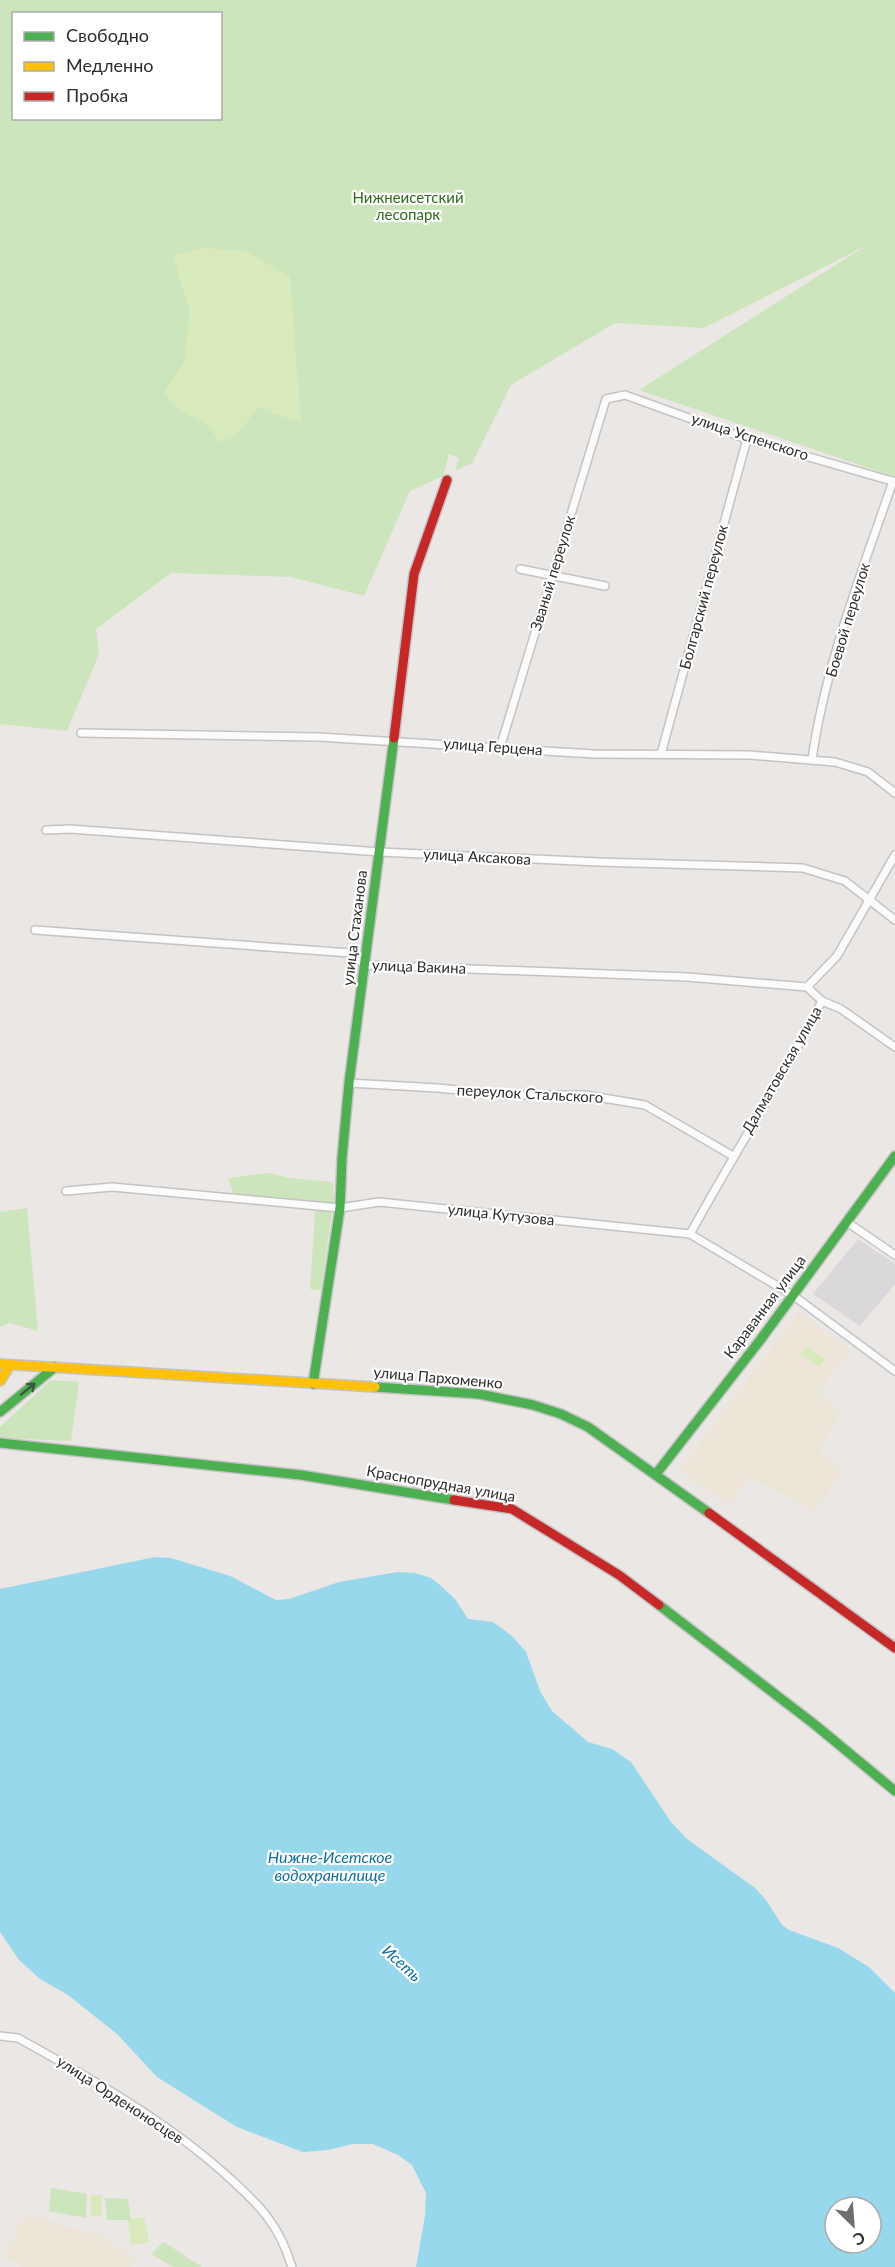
<svg xmlns="http://www.w3.org/2000/svg" width="895" height="2267" viewBox="0 0 895 2267" font-family="Lato,sans-serif">
<style>
.industrial{fill:#dbd8db}
.education{fill:#ede5d8}
.green{fill:#cde5bd;fill-rule:evenodd}
.pitch{fill:#d8e9bb}
.water{fill:#97d8ec;fill-rule:evenodd}
.lines{fill:none;stroke-linecap:round;stroke-linejoin:round}
.street-casing{stroke:#c4c3c4;stroke-width:10}
.fast-casing{stroke:#c4c3c4;stroke-width:12}
.slow-casing{stroke:#c4c3c4;stroke-width:12}
.jam-casing{stroke:#c4c3c4;stroke-width:12}
.street{stroke:#fcfbfb;stroke-width:7}
.fast{stroke:#4caf50;stroke-width:9}
.slow{stroke:#ffc107;stroke-width:9}
.jam{stroke:#c62828;stroke-width:9}
.oneway{stroke:#385a39}
.labels{text-anchor:middle;stroke-width:4.5;stroke-linejoin:round;paint-order:stroke}
.park-label{font-size:15px;fill:#2e6c1b;stroke:#fff}
.street-label{font-size:15px;fill:#2d2d2d;stroke:#fff}
.water-label{font-size:16px;font-style:italic;fill:#0e71a0;stroke:#fff}
</style>
<rect width="100%" height="100%" fill="#eae7e4"/>
<polygon class="industrial" points="858,1239 895,1264 895,1284 860,1326 813,1294"/>
<g class="education">
<polygon points="799,1312 850,1351 818,1392 840,1414 818,1451 843,1471 813,1512 804,1505 749,1477 730,1504 679,1471"/>
<polygon points="30,2215 53,2221 58,2225 99,2234 135,2260 131,2267 23,2267 5,2256 9,2242 13,2243 16,2226"/>
</g>
<g class="green">
<path d="M0 0H895V477L639 390 867 245 704 328 615 323 511 385 472 463 455 471 459 458 449 454 443 476 410 491 364 596 291 577 171 573 96 629 99 654 67 731 0 724ZM14 14H220V118H14Z"/>
<polygon points="269,1173 289,1178 333,1182 334,1198 321,1290 310,1289 315,1211 234,1195 228,1178"/>
<polygon points="27,1208 38,1331 10,1323 0,1327 0,1212"/>
<polygon points="51,1380 79,1382 71,1441 0,1438 0,1427"/>
<polygon points="51,2188 87,2194 86,2218 49,2211"/>
<polygon points="105,2198 128,2199 131,2220 107,2220"/>
<polygon points="164,2242 202,2267 173,2267 151,2254"/>
</g>
<g class="pitch">
<polygon points="203,248 246,251 290,277 301,423 258,407 236,436 219,442 209,425 176,408 164,392 184,362 190,312 173,256"/>
<polygon points="807,1346 825,1359 819,1367 801,1354"/>
<polygon points="91,2195 102,2195 102,2217 91,2215"/>
<polygon points="144,2217 149,2242 131,2245 128,2220"/>
</g>
<path class="water" d="M155 1557 171 1558 230 1576 276 1600 289 1599 339 1582 398 1572 415 1573 431 1578 440 1585 455 1599 468 1619 493 1622 512 1636 526 1652 540 1691 552 1711 588 1742 612 1749 631 1762 671 1822 687 1839 755 1888 766 1900 782 1925 789 1930 838 1948 869 1967 895 1993V2267H416L425 2216 426 2193 412 2165 398 2155 373 2144H353L328 2150 303 2152 237 2127 157 2077 117 2034 68 1995 40 1979 19 1960 0 1932V1589ZM835 2207H871V2243H835Z"/>
<g class="lines">
<defs>
<g id="street">
<polyline points="520,569 605,586"/>
<polyline points="81,733 318,737 594,754 750,755 835,762 868,772 895,793"/>
<polyline points="500,748 606,399 625,395 747,439 895,482"/>
<polyline points="661,754 747,439"/>
<path d="M812 760C825 665 862 572 893 481"/>
<polyline points="46,830 70,829 380,852 599,862 803,868 845,881 895,920"/>
<polyline points="35,930 351,953 365,965 687,977 807,987"/>
<polyline points="822,1001 841,1009 895,1047"/>
<polyline points="349,1083 438,1088 507,1095 585,1095 645,1105 733,1156"/>
<polyline points="66,1191 112,1187 340,1208 379,1202 690,1234 794,1296 895,1371"/>
<polyline points="847,1222 895,1255"/>
<path d="M690 1234C733 1156 781 1080 822 1001L807 987 837 956 895 855"/>
<path d="M0 2036 18 2038C90 2078 162 2118 224 2173 239 2187 256 2201 268 2218 278 2231 287 2251 292 2267"/>
</g>
<g id="fast">
<polyline points="313,1384 340,1208 342,1158 349,1083 394,738"/>
<polyline points="375,1387 479,1394 533,1405 561,1414 588,1427 709,1513"/>
<polyline points="0,1412 55,1367"/>
<polyline points="0,1443 301,1475 454,1500"/>
<polyline points="656,1474 761,1339 895,1156"/>
<polyline points="659,1605 814,1724 895,1791"/>
</g>
<g id="slow">
<polyline points="0,1364 375,1387"/>
<polyline points="0,1381 10,1365"/>
</g>
<g id="jam">
<polyline points="394,738 414,574 447,480"/>
<polyline points="454,1500 512,1509 619,1575 659,1605"/>
<polyline points="709,1513 895,1648"/>
</g>
</defs>
<use href="#street" class="street-casing"/>
<use href="#fast" class="fast-casing"/>
<use href="#slow" class="slow-casing"/>
<use href="#jam" class="jam-casing"/>
<use href="#street" class="street"/>
<use href="#fast" class="fast"/>
<use href="#slow" class="slow"/>
<use href="#jam" class="jam"/>
</g>
<defs><path id="oneway-shaft" d="M-6 0H5M1.5-3L5.5 0L1.5 3" fill="none" stroke-width="1.6" stroke-linecap="round" stroke-linejoin="round" transform="scale(1.5)"/></defs>
<use class="oneway" href="#oneway-shaft" transform="translate(28 1389) rotate(-39)"/>
<g class="labels">
<g class="park-label">
<text x="408" y="203">Нижнеисетский<tspan x="408" dy="17">лесопарк</tspan></text>
</g>
<g class="street-label">
<text transform="translate(750 437) rotate(18)" y="5">улица Успенского</text>
<text transform="translate(553 573) rotate(-73)" y="5">Званый переулок</text>
<text transform="translate(704 597) rotate(-75)" y="5">Болгарский переулок</text>
<text transform="translate(848 620) rotate(-73)" y="5">Боевой переулок</text>
<text transform="translate(493 747) rotate(4)" y="5">улица Герцена</text>
<text transform="translate(477 857) rotate(3)" y="5">улица Аксакова</text>
<text transform="translate(355 928) rotate(-83)" y="5">улица Стаханова</text>
<text transform="translate(419 967) rotate(2)" y="5">улица Вакина</text>
<text transform="translate(782 1070) rotate(-60)" y="5">Далматовская улица</text>
<text transform="translate(530 1094) rotate(3)" y="5">переулок Стальского</text>
<text transform="translate(501 1215) rotate(6)" y="5">улица Кутузова</text>
<text transform="translate(765 1307) rotate(-53)" y="5">Караванная улица</text>
<text transform="translate(438 1378) rotate(5)" y="5">улица Пархоменко</text>
<text transform="translate(441 1484) rotate(10)" y="5">Краснопрудная улица</text>
<text transform="translate(120 2100) rotate(33)" y="5">улица Орденоносцев</text>
</g>
<g class="water-label">
<text x="330" y="1863">Нижне-Исетское<tspan x="330" dy="18">водохранилище</tspan></text>
<text transform="translate(402 1963) rotate(42)" y="6">Исеть</text>
</g>
</g>
<rect x="12" y="12" width="210" height="108" fill="#ffffff" stroke="#ababab" stroke-width="1.5"/>
<rect x="24" y="32" width="30" height="9" fill="#4caf50" stroke="#ababab" stroke-width="1.5"/>
<text x="66" y="42" font-size="18" fill="#2d2d2d">Свободно</text>
<rect x="24" y="62" width="30" height="9" fill="#ffc107" stroke="#ababab" stroke-width="1.5"/>
<text x="66" y="72" font-size="18" fill="#2d2d2d">Медленно</text>
<rect x="24" y="92" width="30" height="9" fill="#c62828" stroke="#ababab" stroke-width="1.5"/>
<text x="66" y="102" font-size="18" fill="#2d2d2d">Пробка</text>
<g transform="translate(853 2225) rotate(155)"><circle r="28" fill="#ffffff" stroke="#ababab" stroke-width="1.5"/>
<path d="M0-4.5L10 22L0 15L-10 22Z" fill="#6f6e6d"/>
<text y="-9" font-size="16" font-weight="bold" text-anchor="middle" fill="#2d2d2d">С</text>
</g>
</svg>
